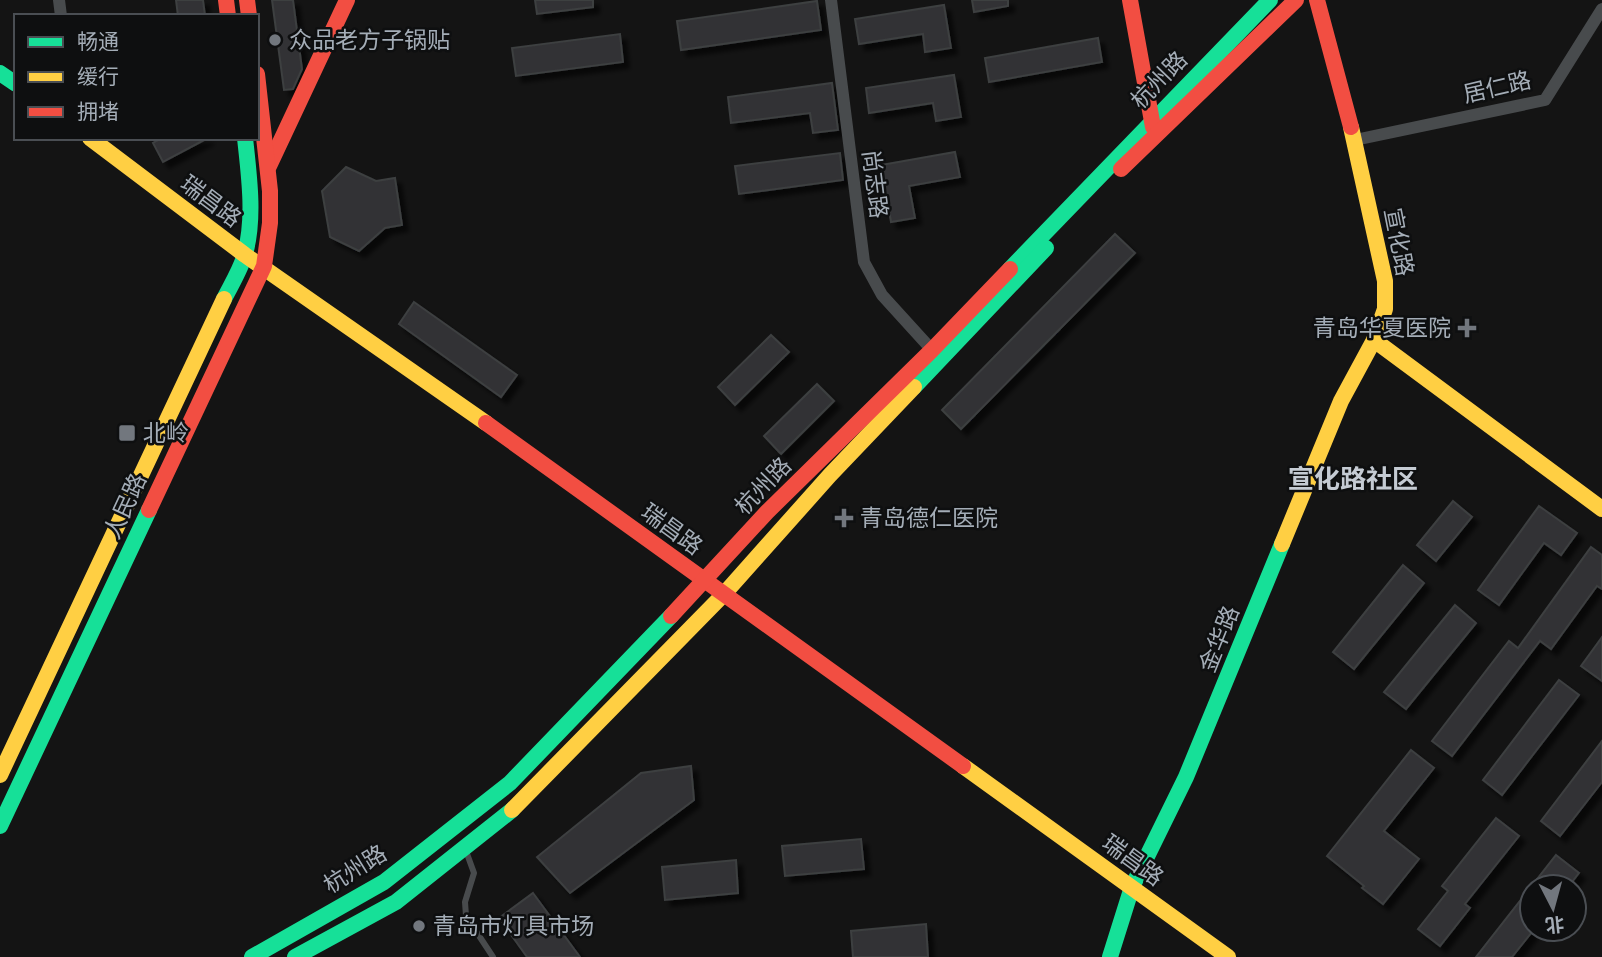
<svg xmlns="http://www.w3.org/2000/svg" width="1602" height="957" viewBox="0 0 1602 957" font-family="Rubik,'Noto Sans SC',sans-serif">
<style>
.building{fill:#333335;stroke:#3d3f41;stroke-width:2;filter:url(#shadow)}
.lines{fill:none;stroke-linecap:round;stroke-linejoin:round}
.lane{stroke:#484b4d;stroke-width:6}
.street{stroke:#484b4d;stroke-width:12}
.fast{stroke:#16e098;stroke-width:16}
.slow{stroke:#ffcf43;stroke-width:16}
.jam{stroke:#f24e42;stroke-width:16}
.poi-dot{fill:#72777e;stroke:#0e0f10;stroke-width:2.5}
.labels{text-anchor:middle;stroke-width:5;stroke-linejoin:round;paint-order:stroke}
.poi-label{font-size:23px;fill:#a4adb7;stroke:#0e0f10;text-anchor:start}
.street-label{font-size:23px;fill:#a4adb7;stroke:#0e0f10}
.quarter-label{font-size:26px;font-weight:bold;fill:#c5cbd3;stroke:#0e0f10}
</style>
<defs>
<filter id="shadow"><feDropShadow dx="6" dy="6" stdDeviation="2" flood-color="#0009"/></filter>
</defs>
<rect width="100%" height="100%" fill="#141414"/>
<g class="building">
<polygon points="176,0 203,0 205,16 178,16"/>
<polygon points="272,0 293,0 302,69 293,89 284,90"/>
<polygon points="535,0 593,0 593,7 537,14"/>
<polygon points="972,0 1008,0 1008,6 974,12"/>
<polygon points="817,1 821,30 681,50 677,21"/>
<polygon points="944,5 951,48 925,52 923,34 859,44 855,19"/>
<polygon points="620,34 623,62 516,76 512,48"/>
<polygon points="1098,38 1102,62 989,82 985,58"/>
<polygon points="954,75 961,117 936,121 933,103 869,113 866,88"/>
<polygon points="832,83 838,130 813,133 810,113 731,123 728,97"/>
<polygon points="162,138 208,138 163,162 153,143"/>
<polygon points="955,152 960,177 909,186 915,218 891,222 881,165"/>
<polygon points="840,153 843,180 739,194 735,166"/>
<polygon points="346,167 376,181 395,178 402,225 385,228 359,251 330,237 322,191"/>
<polygon points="1115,234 1135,253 961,429 942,410"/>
<polygon points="414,302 517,375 501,397 399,324"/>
<polygon points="771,335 789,352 735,405 718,387"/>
<polygon points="817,384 834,401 781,454 764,436"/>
<polygon points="1453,501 1472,517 1436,561 1417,545"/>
<polygon points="1539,506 1577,533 1561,555 1544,543 1499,605 1478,590"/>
<polygon points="1591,547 1602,555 1602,589 1597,586 1551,649 1540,641 1452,756 1432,741 1509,641 1518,648"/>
<polygon points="1403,565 1424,583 1354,669 1333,652"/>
<polygon points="1455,605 1476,623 1406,709 1384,692"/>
<polygon points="1602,637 1602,681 1581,666"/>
<polygon points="1559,680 1579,695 1502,795 1483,780"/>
<polygon points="1602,741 1602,782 1560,836 1541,821"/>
<polygon points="1411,750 1434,768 1384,831 1419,859 1383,904 1362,888 1364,886 1327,856"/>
<polygon points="691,766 694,800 570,893 537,857 641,773"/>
<polygon points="1496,818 1519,836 1465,904 1470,908 1440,946 1418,929 1448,891 1442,886"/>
<polygon points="861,839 864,869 785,876 782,846"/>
<polygon points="1556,855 1579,873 1568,887 1532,887 1532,932 1512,957 1476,957"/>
<polygon points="736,860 738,893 665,900 662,867"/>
<polygon points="533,893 580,957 527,957 499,918"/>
<polygon points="926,924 928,957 853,957 851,931"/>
</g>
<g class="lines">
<polyline class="lane" points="466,851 474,873 465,902 466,916 493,957"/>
<g class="street">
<polyline points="59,0 61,16"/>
<polyline points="831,0 864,262 882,295 932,350"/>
<polyline points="1355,140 1545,100 1602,9"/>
</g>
<g class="fast">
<polyline points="0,73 16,84"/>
<polyline points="1010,269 1270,0"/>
<path d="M224 299C231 285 241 269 245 254 255 218 249 175 245 138"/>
<polyline points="914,387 1046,248"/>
<polyline points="0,826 149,510"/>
<polyline points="252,957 384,882 510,783 671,616"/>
<polyline points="295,957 396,902 512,810"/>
<polyline points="1110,957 1132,887 1186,777 1282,544"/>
</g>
<g class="slow">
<polyline points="90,138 245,255 486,423"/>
<polyline points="1374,340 1602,509"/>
<polyline points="1282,544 1341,401 1374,340 1385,309 1385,281 1351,127"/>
<polyline points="963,766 1228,957"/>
<polyline points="0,775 224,299"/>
<polyline points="512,810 724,594 830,475 914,387"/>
</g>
<g class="jam">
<polyline points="226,0 228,16"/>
<polyline points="247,0 249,16"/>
<polyline points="1130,0 1153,127"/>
<polyline points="1317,0 1351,127"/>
<polyline points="269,166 347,0"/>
<polyline points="1121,169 1296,0"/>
<polyline points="486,423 963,766"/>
<polyline points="149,510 264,266 270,223 270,191 257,74"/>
<polyline points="671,616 767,512 932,350 1010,269"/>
</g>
</g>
<g class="poi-dot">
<circle cx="275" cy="40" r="7"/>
<path d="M1463.5 317.5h7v7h7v7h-7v7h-7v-7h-7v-7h7z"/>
<rect x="118" y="424" width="18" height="18" rx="3.5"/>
<path d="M840.5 507.5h7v7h7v7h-7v7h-7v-7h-7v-7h7z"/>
<circle cx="419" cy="926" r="7"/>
</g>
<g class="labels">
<g class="poi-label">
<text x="289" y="48">众品老方子锅贴</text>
<text x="1451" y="336" text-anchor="end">青岛华夏医院</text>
<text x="143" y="441">北岭</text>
<text x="860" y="526">青岛德仁医院</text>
<text x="433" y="934">青岛市灯具市场</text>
</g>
<g class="street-label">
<text transform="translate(1159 80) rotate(-46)" y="8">杭州路</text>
<text transform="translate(1497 87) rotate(-13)" y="8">居仁路</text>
<text transform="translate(875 184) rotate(83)" y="8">尚志路</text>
<text transform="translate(211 201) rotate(37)" y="8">瑞昌路</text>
<text transform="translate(1399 242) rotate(79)" y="8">宣化路</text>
<text transform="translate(763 486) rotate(-46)" y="8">杭州路</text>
<text transform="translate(125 506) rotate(-65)" y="8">人民路</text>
<text transform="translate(672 529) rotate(36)" y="8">瑞昌路</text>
<text transform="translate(1219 639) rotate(-68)" y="8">金华路</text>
<text transform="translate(1133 860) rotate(36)" y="8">瑞昌路</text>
<text transform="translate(355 869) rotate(-32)" y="8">杭州路</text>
</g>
<g class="quarter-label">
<text x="1353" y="488">宣化路社区</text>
</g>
</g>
<rect x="14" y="14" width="245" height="126" fill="#0e0f10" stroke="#4a4e53" stroke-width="2"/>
<rect x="28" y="37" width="35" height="10" fill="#16e098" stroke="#4a4e53" stroke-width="2"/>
<text x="77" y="49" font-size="21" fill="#a4adb7">畅通</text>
<rect x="28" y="72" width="35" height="10" fill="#ffcf43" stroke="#4a4e53" stroke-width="2"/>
<text x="77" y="84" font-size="21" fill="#a4adb7">缓行</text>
<rect x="28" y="107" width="35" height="10" fill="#f24e42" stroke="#4a4e53" stroke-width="2"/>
<text x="77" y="119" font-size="21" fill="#a4adb7">拥堵</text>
<g transform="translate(1553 908) rotate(174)"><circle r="33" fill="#0e0f10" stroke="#4a4e53" stroke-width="2"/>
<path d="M0-5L12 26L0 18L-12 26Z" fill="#72777e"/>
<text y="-10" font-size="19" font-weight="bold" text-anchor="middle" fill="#a4adb7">北</text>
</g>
</svg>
